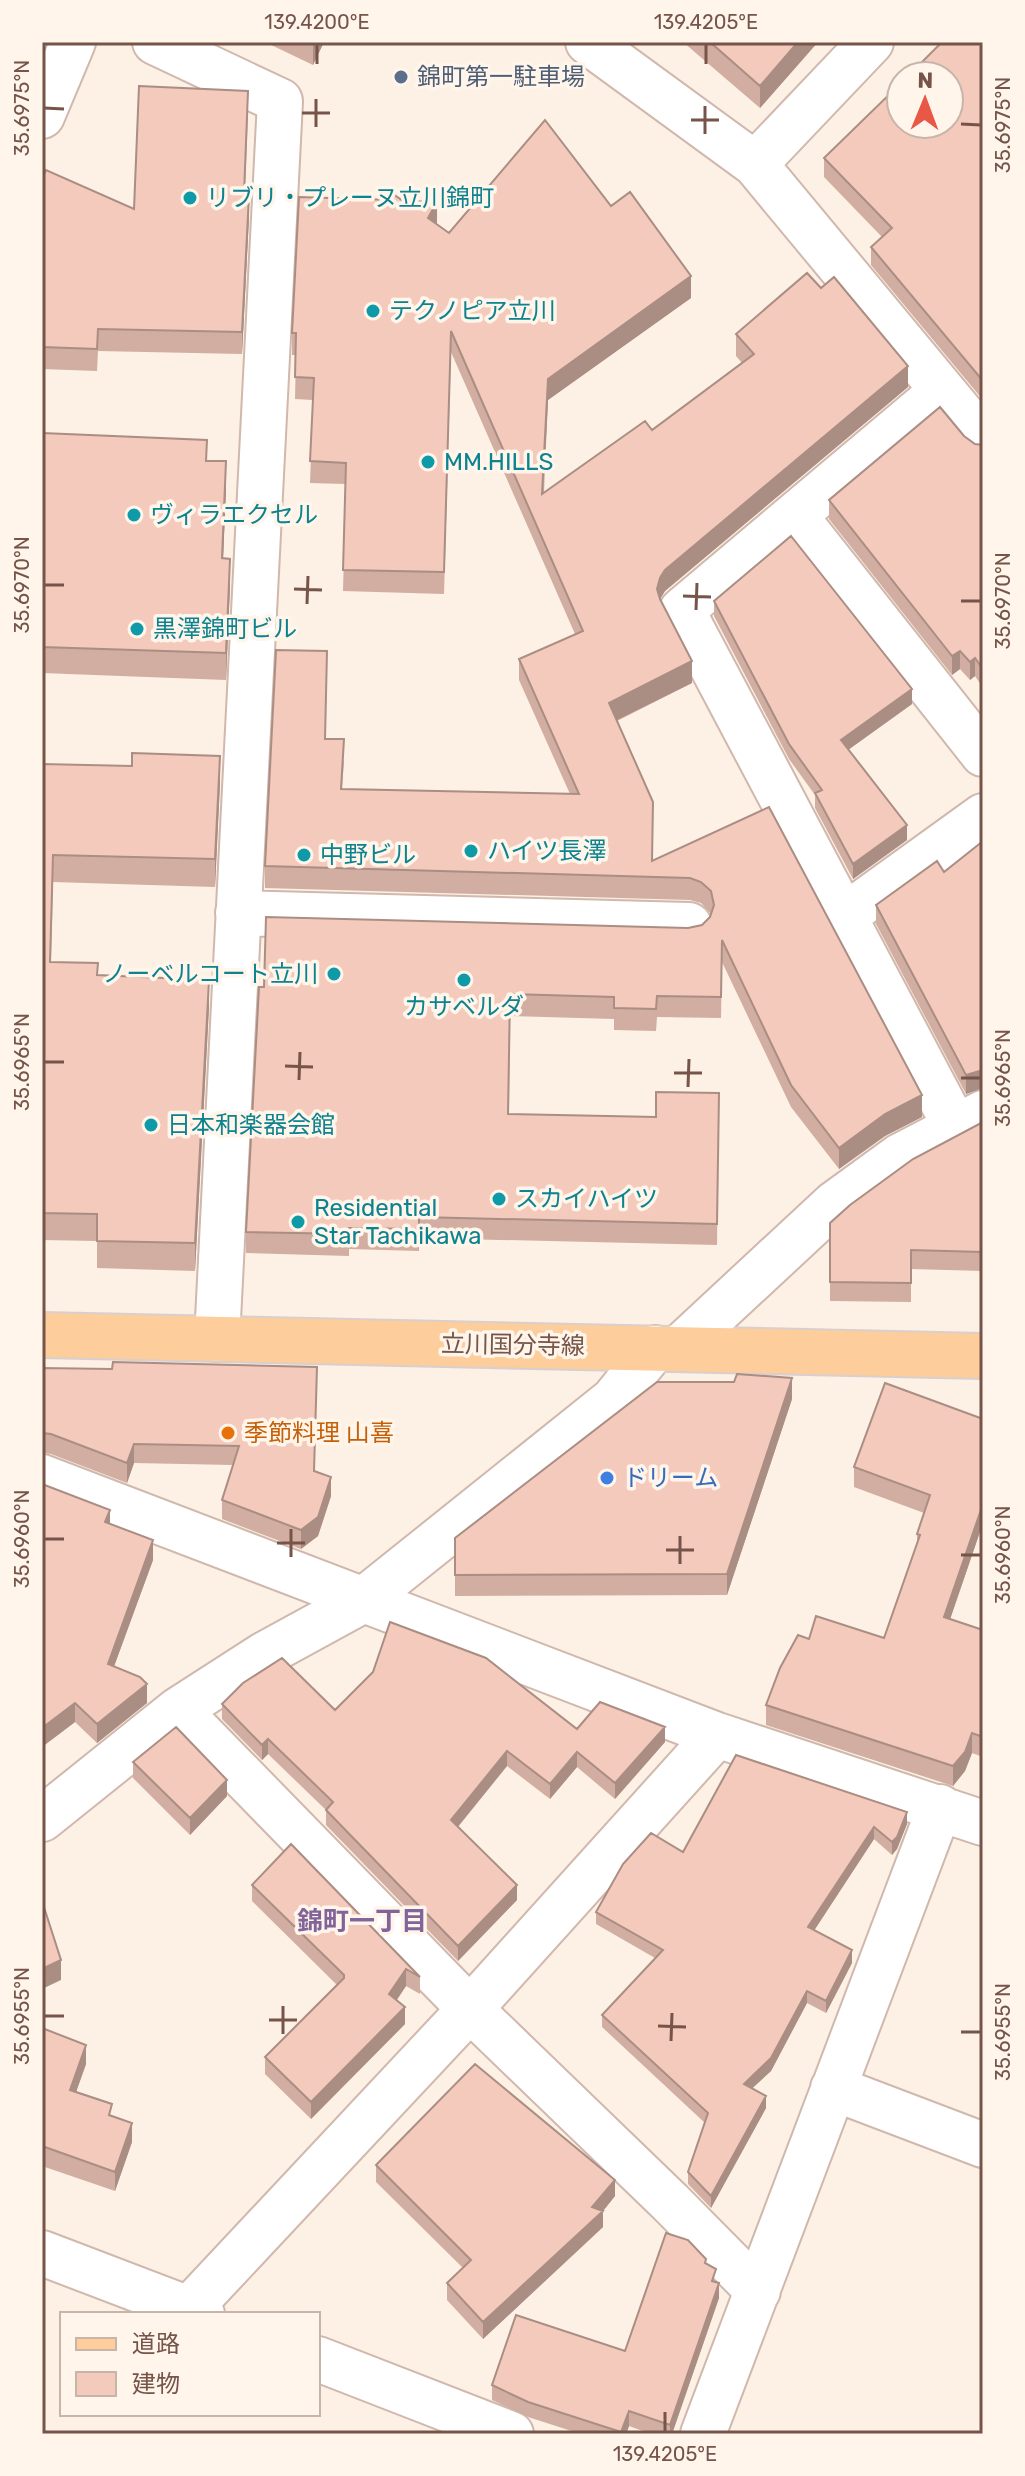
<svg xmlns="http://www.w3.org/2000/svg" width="1025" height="2476" font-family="Rubik,'Noto Sans JP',sans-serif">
<rect width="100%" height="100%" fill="#fdf0e4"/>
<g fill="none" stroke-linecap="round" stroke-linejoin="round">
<defs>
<path id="minor" d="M155,42L280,101L217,1339
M588,42L755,164L983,439
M42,116L73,42
M755,164L871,42
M942,391L682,610L955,1126
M795,516L983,754
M238,913L689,925
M843,917L983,816
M678,1349L834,1204L900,1156L983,1113
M42,1477L717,1735L983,1823
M178,1710L470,2009L670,2202L758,2291
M42,1819L178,1710L265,1654L362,1601L613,1400L655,1348
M833,2088L983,2145
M42,2253L202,2314
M189,2309L470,2009L717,1735
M318,2359L511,2434
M703,2434L940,1807"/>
<path id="major" d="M42,1335L983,1356"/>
</defs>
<use href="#minor" stroke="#d0b8ad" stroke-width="48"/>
<use href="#major" stroke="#d9cfcc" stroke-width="48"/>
<use href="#minor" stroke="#fff" stroke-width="44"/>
<use href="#major" stroke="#fdcd9b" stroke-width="44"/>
</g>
<path fill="#d1aea1" d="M265,42H324L313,65Z
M683,42H818L760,108Z
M983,42V400L871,265V247L882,237L824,177V158Z
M248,113L245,194L249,217L242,354L98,351L97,371L42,369V179L134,209Z
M389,191L449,233L611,206L691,298L548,400L544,493L652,430L742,363L736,356V334L908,387L665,591L660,599L692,683L617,721L652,861L769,807L922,1117L885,1136L839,1169L791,1107L722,962L721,1018L657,1017L656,1031L614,1030V1019L510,1016L509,1114L656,1117L719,1093L717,1245L419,1238V1251L349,1249V1256L246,1253V1232L264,987L688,928L702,925L710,917L711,914L701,903L690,900L265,888V866L327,673L325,739L344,761L342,789L570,794L519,680V659L575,634L451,352L444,594L343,591L346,484L310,483L313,400L295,399L296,355H292V333L389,200Z
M42,433L207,461L226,488L223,558L230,585L226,680L42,673Z
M964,436L975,444L983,445V688L975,676L970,680L960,669L952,675L829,519V500Z
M714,601L912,704L848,750L907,840L853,879L815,808V795L789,759L714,616Z
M42,764L220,783L215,887L53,882L51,962L209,1007L195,1271L97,1268V1241L42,1240Z
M983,841V1088L966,1094L876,924V905L944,872Z
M983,1122V1271L911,1269V1302L830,1301V1223Z
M42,1368L315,1472L331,1496L318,1536L301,1549L222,1519V1500L233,1465L134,1463L127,1483L51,1454L42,1453Z
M792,1399L727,1595L455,1596V1538Z
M983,1419V1523L950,1619L983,1630V1757L972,1753L965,1771L953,1786L766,1725V1705L809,1639L884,1638L917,1543V1534L924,1513L854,1487V1467Z
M110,1524L153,1560L114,1666L147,1703L97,1743L75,1722L42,1747Z
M222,1704L335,1710L577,1729L665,1742L615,1799L577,1767L550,1799L507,1766L458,1827L517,1900L458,1961L326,1825V1810L268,1754L262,1760L222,1719Z
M736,1755L907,1824L897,1849L892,1855L874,1839L814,1930L852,1963L826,2013L807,2003L771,2071L752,2088L766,2108L711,2208L688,2184V2172L705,2123L602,2027V2015L655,1958L596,1924V1912L683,1852Z
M133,1762L227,1796L190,1835L133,1778Z
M252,1885L420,1977V1994L406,1986L397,2000L405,2024L311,2119L265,2074V2057L337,1985L252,1901Z
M42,2028L86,2064L76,2092L112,2116L132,2142L115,2191L42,2166Z
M376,2165L615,2196L603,2211V2227L483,2339L447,2300V2283L463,2268L376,2182Z
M706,2264L716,2282L719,2298L672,2434H651L629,2426L626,2434H581L528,2417L492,2400V2385L625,2351Z"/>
<path fill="#aa8d83" d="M313,42H324L313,65Z
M798,42H818L760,108V86Z
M249,195V217L242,354V332Z
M437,202V224L428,218Z
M691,276V298L548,400L542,515L548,379Z
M908,366V387L665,591L660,599L657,589L660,578L665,570Z
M226,461V488L222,585V558Z
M230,559V585L226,680V653Z
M960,651V669L952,675V656Z
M975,658V676L970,680V662Z
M692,661V683L609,724V703Z
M912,689V704L841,755V740Z
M220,756V783L215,887V859Z
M907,825V840L853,879V864Z
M209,980V1007L195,1271V1243Z
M983,1070V1088L966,1094V1075Z
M922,1095V1117L885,1136L839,1169V1148L885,1114Z
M792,1378V1399L727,1595V1574Z
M134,1444V1463L127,1483V1463Z
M331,1477V1496L318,1536L301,1549V1530Z
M983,1504V1523L944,1637V1617Z
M110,1510V1530L105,1522Z
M153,1540V1560L108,1683V1664Z
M147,1684V1703L97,1743V1724Z
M75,1703V1722L42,1747V1728Z
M665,1727V1742L615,1799V1783Z
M972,1733V1753L965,1771L953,1786V1766Z
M268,1739V1754L262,1760V1745Z
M507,1751V1766L451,1835V1820Z
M577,1752V1767L550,1799V1784Z
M227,1780V1796L190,1835V1818Z
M907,1812V1824L897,1849L892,1855V1842Z
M874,1827V1839L808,1940V1927Z
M517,1885V1900L458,1961V1946Z
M852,1950V1963L826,2013V2001Z
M61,1960V1980L42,1989V1969Z
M406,1969V1986L389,2011V1994Z
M807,1991V2003L771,2071L744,2096V2084Z
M405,2007V2024L311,2119V2102Z
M86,2045V2064L70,2109V2090Z
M766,2096V2108L711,2208V2196Z
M132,2123V2142L115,2191V2172Z
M615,2180V2196L603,2211V2227L483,2339V2322L592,2207Z
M719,2283V2298L672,2434H670V2425Z
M629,2411V2426L626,2434H621Z"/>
<path fill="#f3cabb" stroke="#aa8d83" stroke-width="2" d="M710,42H798L760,86Z
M942,42H983V381L871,247L892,228L824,158L901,83V124H949V76H908Z
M139,86L248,91L244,194L249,195L242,332L98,329L97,349L42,347V179L46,170L134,209Z
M545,120L611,206L630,192L691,276L548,379L542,494L645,421L652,430L754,354L736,334L807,273L821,288L834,277L908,366L665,570L660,578L657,589L660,599L692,661L609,703L653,802L652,861L769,807L922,1095L885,1114L839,1148L791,1085L722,940L721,997L657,996L656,1009L614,1008V997L510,994L508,1114L656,1117V1092L719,1093L717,1224L419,1217V1229L349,1228V1234L246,1232L259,987H264L266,917L688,928L702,925L710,917L714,905L711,891L701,882L690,878L265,866L276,650L327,651L325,739H344L341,789L579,794L519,659L583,631L451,331L444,572L343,570L346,463L310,461L314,378L295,377L296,333H292L299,197L393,200L389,191L403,201L437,202L428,218L449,233Z
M940,407L964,436L975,444L983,445V669L975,658L970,662L960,651L952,656L829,500Z
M42,433L207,440L206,461H226L222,558L230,559L226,653L42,647Z
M791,536L912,689L841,740L907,825L853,864L815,793L822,790L789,744L714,601Z
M132,753L220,756L215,859L53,855L50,962L98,963L97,975L209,980L195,1243L97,1241V1214L42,1213V764L132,766Z
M983,841V1070L966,1075L876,905L937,861L944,872Z
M983,1122V1252L911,1250V1283L830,1282V1223L850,1205L913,1159Z
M113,1362L317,1367L314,1471L331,1477L318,1517L301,1530L222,1500L239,1446L134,1444L127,1463L51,1434L42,1433V1368L112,1369Z
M737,1374L792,1378L727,1574L455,1575V1538L657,1382H734Z
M885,1383L983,1419V1504L944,1617L983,1630V1737L972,1733L965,1752L953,1766L766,1705L780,1668L798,1635L809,1639L816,1616L884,1638L920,1535L917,1534L930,1495L854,1467Z
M42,1484L110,1510L105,1522L153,1540L108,1664L140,1677L147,1684L97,1724L75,1703L42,1728Z
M390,1622L486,1658L577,1729L600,1702L665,1727L615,1783L577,1752L550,1784L507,1751L451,1820L517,1885L458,1946L326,1810L333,1802L268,1739L262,1745L222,1704L243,1683L282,1658L335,1710L373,1672Z
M176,1727L227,1780L190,1818L133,1762Z
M736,1755L907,1812L897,1837L892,1842L874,1827L808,1927L852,1950L826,2001L807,1991L771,2058L744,2084L766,2096L711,2196L688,2172L708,2113L602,2015L663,1950L596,1912L623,1864L651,1833L683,1852Z
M291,1844L420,1977L406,1969L389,1994L405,2007L311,2102L265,2057L344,1978V1975L252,1885Z
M42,1901L61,1960L42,1969Z
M42,2028L86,2045L70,2090L112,2104L109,2115L132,2123L115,2172L42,2146Z
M475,2064L615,2180L592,2207L603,2211L483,2322L447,2283L471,2260L376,2165Z
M666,2233L688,2240L706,2259L705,2263L716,2269L712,2281L719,2283L670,2425L629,2411L621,2432L528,2402L492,2385L516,2315L625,2351Z"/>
<path fill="none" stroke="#765449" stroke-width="3" d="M317,64V44M706,64V44M44,108L64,109M302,113H330M691,120H719M961,124L981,125M316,127V99M705,134V106M44,585H64M294,589L322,590M683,596L711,597M961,601H981M307,604L308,576M696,610L697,583M44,1062H64M285,1066L313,1067M674,1073H702M961,1078H981M299,1080L300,1052M688,1087L689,1059M44,1539H64M277,1543H305M666,1550H694M961,1555H981M291,1557V1529M680,1564V1536M44,2016H64M269,2020H297M658,2026L686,2027M961,2032H981M283,2034V2006M671,2041L672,2013M665,2432V2412"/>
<circle fill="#5c6f8a" stroke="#fff5ea" stroke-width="3" cx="401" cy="77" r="8"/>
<g fill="#0f9aa8" stroke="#fff5ea" stroke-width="3">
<circle cx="190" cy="198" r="8"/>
<circle cx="373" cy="311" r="8"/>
<circle cx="428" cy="462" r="8"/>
<circle cx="134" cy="515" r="8"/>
<circle cx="137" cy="629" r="8"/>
<circle cx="471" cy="851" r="8"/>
<circle cx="304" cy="855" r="8"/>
<circle cx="334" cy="974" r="8"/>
<circle cx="464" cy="980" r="8"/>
<circle cx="151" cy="1125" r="8"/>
<circle cx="499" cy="1199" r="8"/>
<circle cx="298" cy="1222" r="8"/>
</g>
<circle fill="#e8710a" stroke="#fff5ea" stroke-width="3" cx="228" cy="1433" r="8"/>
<circle fill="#3f7fe0" stroke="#fff5ea" stroke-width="3" cx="607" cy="1478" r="8"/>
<g text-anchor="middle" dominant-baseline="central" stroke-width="7" stroke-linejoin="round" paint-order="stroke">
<g font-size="24" fill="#4e5e75" stroke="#fff5ea" text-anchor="start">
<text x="417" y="77">錦町第一駐車場</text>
</g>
<g font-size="24" fill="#0d838f" stroke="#fff5ea" text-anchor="start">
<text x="206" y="198">リブリ・プレーヌ立川錦町</text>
<text x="389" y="311">テクノピア立川</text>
<text x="444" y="462">MM.HILLS</text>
<text x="150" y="515">ヴィラエクセル</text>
<text x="153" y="629">黒澤錦町ビル</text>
<text x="487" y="851">ハイツ長澤</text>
<text x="320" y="855">中野ビル</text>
<text x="318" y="974" text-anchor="end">ノーベルコート立川</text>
<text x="464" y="1007" text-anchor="middle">カサベルダ</text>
<text x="167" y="1125">日本和楽器会館</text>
<text x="515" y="1199">スカイハイツ</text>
<text x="314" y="1208">Residential<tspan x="314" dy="28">Star Tachikawa</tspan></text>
</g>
<g font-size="24" fill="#765449" stroke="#fff5ea">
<text transform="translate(513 1345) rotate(1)">立川国分寺線</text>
</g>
<g font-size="24" fill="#c56008" stroke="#fff5ea" text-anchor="start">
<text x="244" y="1433">季節料理 山喜</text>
</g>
<g font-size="24" fill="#366cbe" stroke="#fff5ea" text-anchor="start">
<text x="623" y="1478">ドリーム</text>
</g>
<g font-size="26" font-weight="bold" fill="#816499" stroke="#fff5ea">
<text x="362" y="1921">錦町一丁目</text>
</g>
</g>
<rect width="1025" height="2476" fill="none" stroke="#fff5ea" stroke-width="88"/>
<rect x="60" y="2312" width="260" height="104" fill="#fff5ea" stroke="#c8b5aa" stroke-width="2"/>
<rect x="76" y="2338" width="40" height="12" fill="#fdcd9b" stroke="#c8b5aa" stroke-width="2"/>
<text x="132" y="2352" font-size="24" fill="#765449">道路</text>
<rect x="76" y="2372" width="40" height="24" fill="#f3cabb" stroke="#c8b5aa" stroke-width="2"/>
<text x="132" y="2392" font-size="24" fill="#765449">建物</text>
<g transform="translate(925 100) rotate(1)"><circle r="38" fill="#fff5ea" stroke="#c8b5aa" stroke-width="2"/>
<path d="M0-6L14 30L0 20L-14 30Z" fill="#e95746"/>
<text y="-12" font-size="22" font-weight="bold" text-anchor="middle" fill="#765449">N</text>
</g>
<rect x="44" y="44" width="937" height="2388" fill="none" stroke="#765449" stroke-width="3"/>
<g font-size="20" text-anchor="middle" fill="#765449">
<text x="317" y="29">139.4200°E</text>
<text x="706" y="29">139.4205°E</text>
<text transform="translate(22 108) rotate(-90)" y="7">35.6975°N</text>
<text transform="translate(1003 125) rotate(-90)" y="7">35.6975°N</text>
<text transform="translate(22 585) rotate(-90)" y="7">35.6970°N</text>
<text transform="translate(1003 601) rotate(-90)" y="7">35.6970°N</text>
<text transform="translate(22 1062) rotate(-90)" y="7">35.6965°N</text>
<text transform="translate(1003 1078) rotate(-90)" y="7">35.6965°N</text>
<text transform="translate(22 1539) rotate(-90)" y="7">35.6960°N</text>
<text transform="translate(1003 1555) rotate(-90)" y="7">35.6960°N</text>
<text transform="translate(22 2016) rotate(-90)" y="7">35.6955°N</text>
<text transform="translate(1003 2032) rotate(-90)" y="7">35.6955°N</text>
<text x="665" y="2461">139.4205°E</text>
</g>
</svg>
